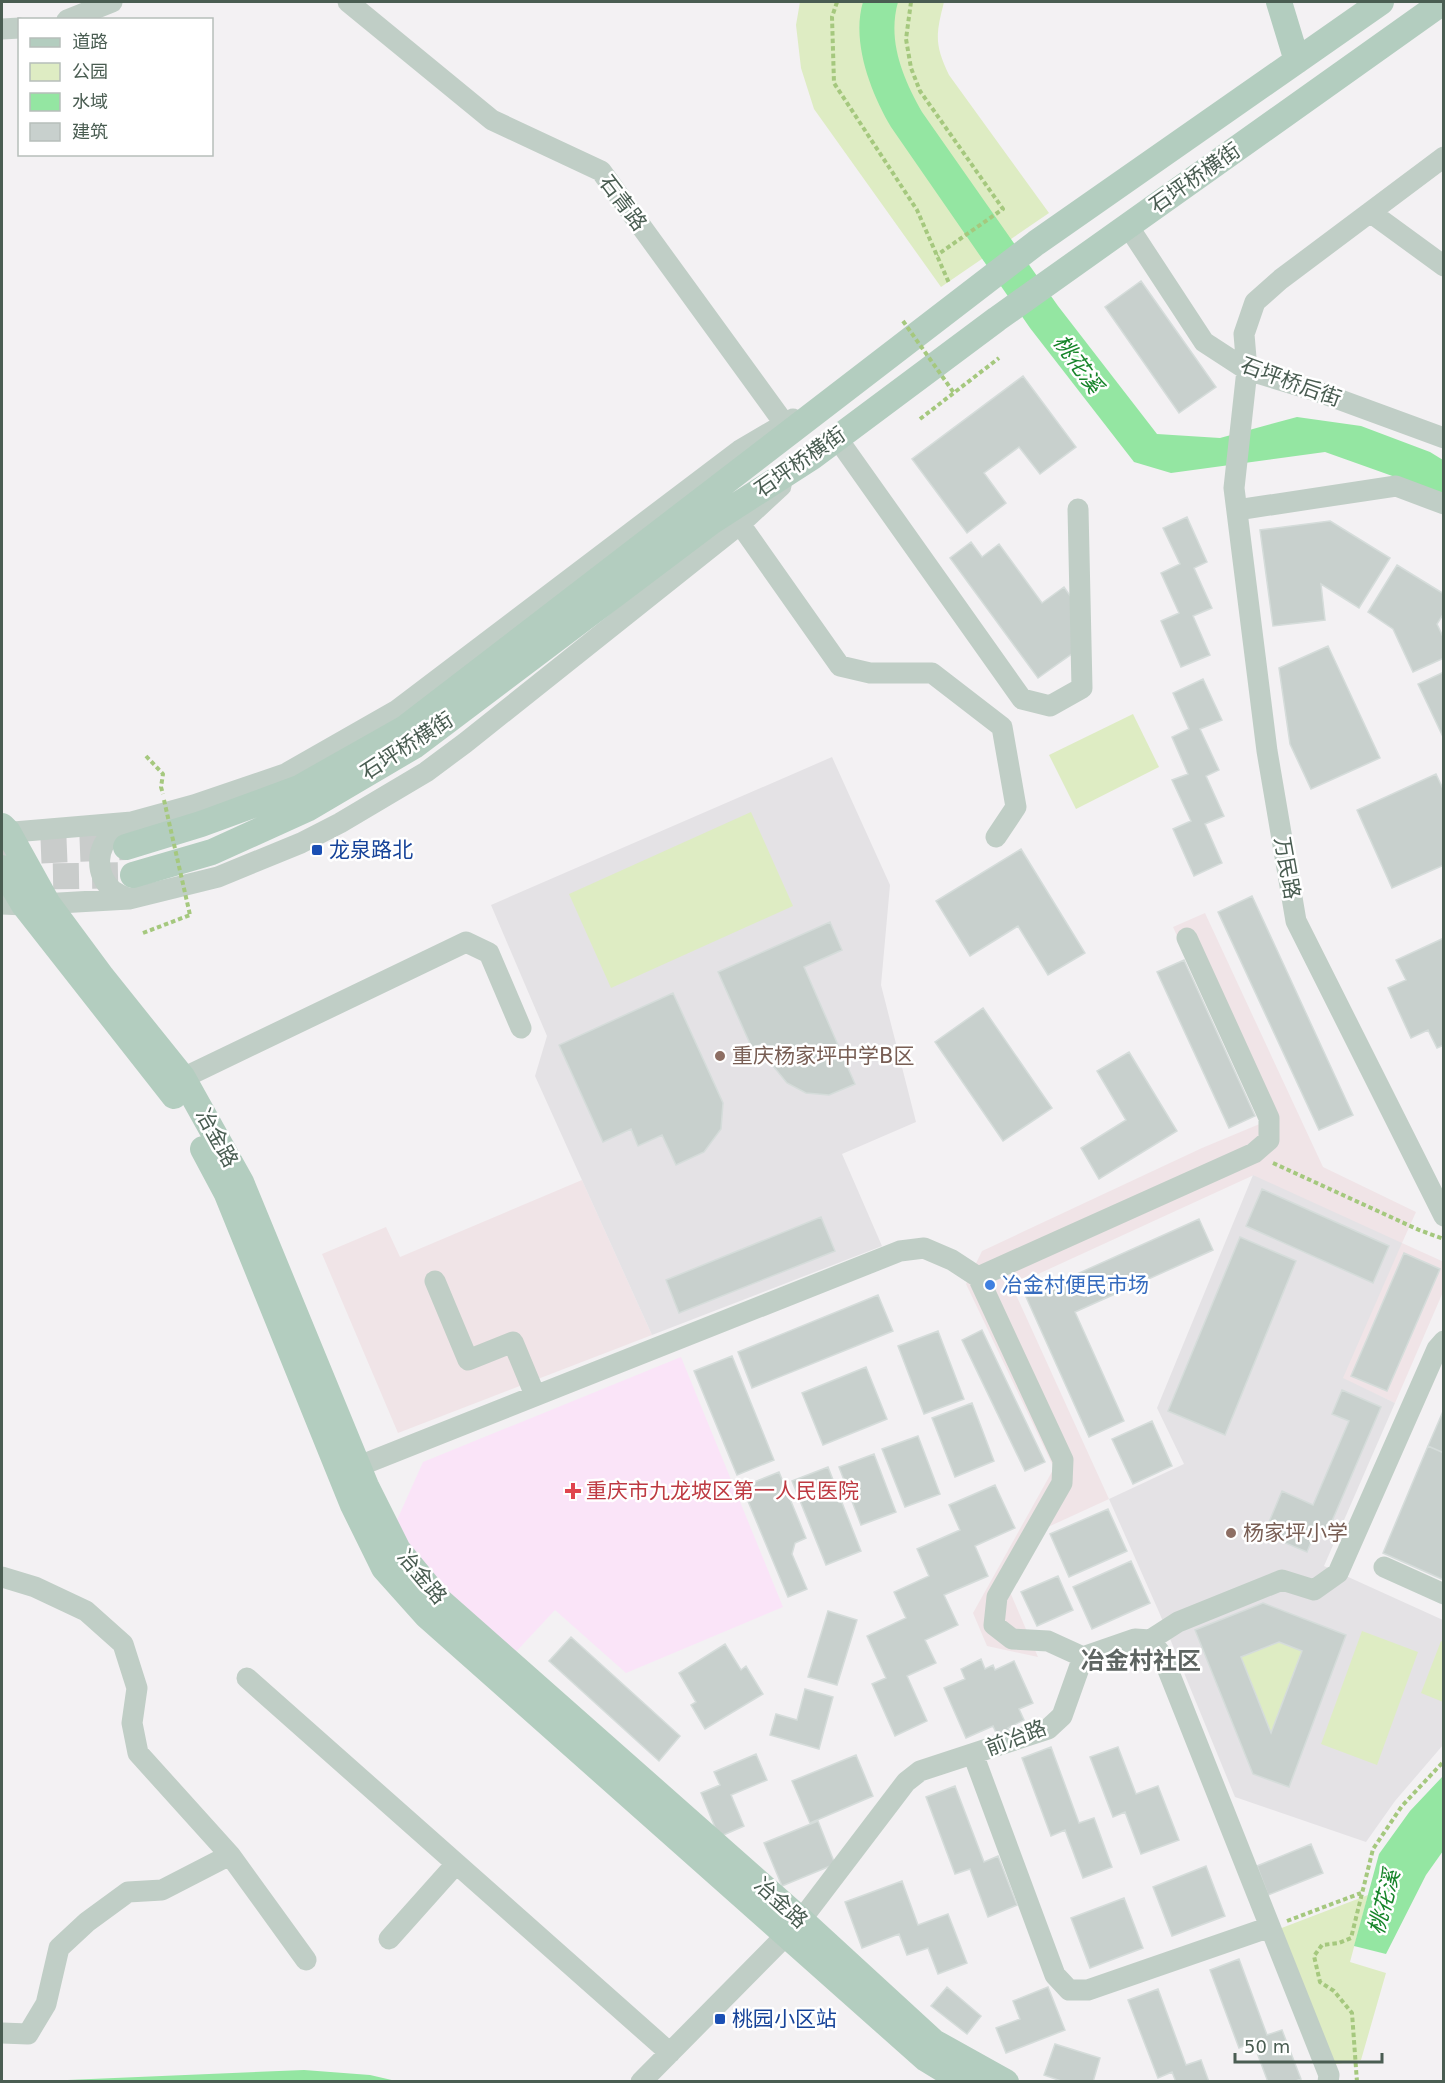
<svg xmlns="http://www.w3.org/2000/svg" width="1445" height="2083" font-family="'DejaVu Sans','Noto Sans SC',sans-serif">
<rect width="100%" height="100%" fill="#f3f1f3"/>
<path fill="#f0e4e7" d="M1205,913L1323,1167L1416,1212L1402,1243L1444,1262L1443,1292L1395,1403L1343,1379L1254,1175L1012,1286L1109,1499L1048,1527L1010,1592L1038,1657L987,1646L973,1613L1054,1468L966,1284L982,1251L1202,1148L1262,1123L1173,927Z
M582,1180L652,1335L398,1433L322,1254L386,1227L400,1257Z"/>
<path fill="#e4e2e5" d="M832,757L890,885L881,985L916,1122L842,1154L882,1246L652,1335L535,1076L547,1036L491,905Z
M1253,1175L1402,1243L1343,1378L1395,1403L1324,1566L1443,1620V1745L1395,1801L1366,1842L1235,1797L1159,1612L1109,1499L1184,1464L1157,1408Z"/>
<path fill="#fae4f8" d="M681,1357L783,1607L626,1673L555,1610L512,1656L449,1598L407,1542L397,1520L423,1462Z"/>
<path fill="#deecc3" d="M800,2H944C936,34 934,44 949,75L1049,213L941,287L814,109L801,68L796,25Z
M1133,714L1159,767L1076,809L1049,755Z
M751,812L793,906L611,988L569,894Z
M1362,1631L1418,1652L1377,1765L1321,1744Z
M1441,1641L1444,1642L1443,1702L1421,1693Z
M1279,1642L1302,1651L1271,1733L1241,1657Z
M1368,1895L1350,1962L1386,1973L1361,2060L1331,2065L1279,1929Z"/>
<path fill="#94e6a2" d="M863,2H898C887,41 903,78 922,112L1058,306L1157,434L1220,438L1297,417L1361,426L1430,452L1443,460V494L1325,452L1171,473L1134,462L1030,328L891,127C871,93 851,42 863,2Z
M1443,1776V1851L1426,1875L1386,1954L1354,1946L1379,1854L1410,1811Z
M304,2070L370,2075L396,2081H44Z"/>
<path fill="#c8d0cd" stroke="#d5dcda" stroke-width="1.5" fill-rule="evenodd" d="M1141,281L1216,387L1179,413L1105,307Z
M1023,376L1076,447L1040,474L1019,447L984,473L1006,503L967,533L912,459Z
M1187,517L1207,562L1194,568L1212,608L1193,616L1210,655L1181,667L1161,621L1179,613L1161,573L1180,564L1163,528Z
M1330,521L1390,558L1359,608L1321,584L1325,620L1273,626L1260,530Z
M971,542L982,557L999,544L1042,603L1064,587L1071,597L1073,653L1038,678L950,558Z
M1397,565L1444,594V613L1437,624L1444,639V658L1413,672L1393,629L1368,612Z
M1328,646L1380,758L1311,789L1290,744L1279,668Z
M1444,672V739L1418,684Z
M1203,679L1222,720L1200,729L1219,770L1206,776L1224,816L1205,824L1222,863L1194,876L1173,829L1191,821L1172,780L1188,774L1172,737L1189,729L1173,693Z
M1436,774L1444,791V865L1392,888L1357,810Z
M1021,849L1085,953L1048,975L1018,926L970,956L936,901Z
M1252,896L1353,1115L1319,1130L1218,912Z
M830,922L842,950L804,967L855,1084L829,1095L806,1093L787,1083L769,1061L762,1044L752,1048L718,972Z
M1444,938V1045L1437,1048L1428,1030L1411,1038L1388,988L1406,980L1396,960Z
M1184,960L1255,1116L1229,1128L1157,972Z
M673,993L723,1103L721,1129L704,1152L676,1165L662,1135L638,1146L631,1129L603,1142L559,1045Z
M983,1008L1052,1108L1003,1141L935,1042Z
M1129,1052L1177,1131L1099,1179L1081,1148L1126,1120L1097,1071Z
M1262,1189L1389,1246L1373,1283L1246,1226Z
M821,1217L835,1251L679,1313L666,1280Z
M1199,1219L1213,1250L1075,1312L1124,1421L1089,1437L1026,1297Z
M1240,1237L1296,1261L1225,1435L1168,1411Z
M1404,1253L1440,1269L1387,1391L1351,1376Z
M878,1295L893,1331L752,1388L738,1352Z
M982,1330L1045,1462L1025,1471L962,1340Z
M938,1331L964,1399L924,1414L898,1346Z
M732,1356L774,1460L737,1475L694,1371Z
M866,1367L887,1419L823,1445L802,1393Z
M1342,1390L1381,1407L1326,1535L1316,1530L1307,1552L1264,1534L1282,1491L1313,1505L1349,1421L1332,1414Z
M972,1403L994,1461L955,1477L932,1418Z
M1444,1409V1453L1428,1446Z
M1152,1421L1172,1466L1133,1484L1112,1439Z
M918,1436L940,1494L905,1507L882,1449Z
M1428,1446L1444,1453V1580L1383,1553Z
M874,1454L896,1512L861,1525L839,1467Z
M828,1467L861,1551L826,1565L792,1481Z
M779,1472L806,1538L795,1543L792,1554L807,1589L788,1597L742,1487Z
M995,1485L1015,1528L975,1546L988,1576L944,1595L958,1625L925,1640L936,1663L907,1676L927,1721L895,1736L872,1684L886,1678L867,1636L906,1618L894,1592L929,1576L917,1549L960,1530L949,1505Z
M1108,1509L1127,1551L1069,1577L1050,1534Z
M1131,1561L1150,1603L1092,1629L1073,1587Z
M1058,1576L1073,1610L1037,1626L1021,1592Z
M1263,1603L1346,1635L1289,1787L1253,1774L1195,1630ZM1279,1642L1302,1651L1271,1733L1241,1657Z
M828,1611L857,1620L837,1685L808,1677Z
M571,1637L680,1736L659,1761L549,1661Z
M725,1644L741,1670L746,1666L763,1694L705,1729L691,1705L696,1702L679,1673Z
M981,1659L985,1669L993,1665L995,1670L1014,1661L1033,1703L1019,1709L1024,1720L1008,1728L1009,1732L998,1737L993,1726L966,1738L944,1688L965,1679L961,1669Z
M805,1689L833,1697L819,1749L770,1735L776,1714L797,1720Z
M1051,1747L1079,1823L1094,1818L1112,1867L1083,1878L1065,1830L1051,1836L1022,1758Z
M1118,1747L1136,1794L1158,1786L1179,1840L1141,1854L1125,1812L1113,1817L1090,1757Z
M756,1754L767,1780L731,1795L744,1826L719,1837L701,1793L720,1785L714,1772Z
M856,1755L873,1796L810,1823L792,1781Z
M955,1786L984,1862L998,1856L1017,1905L988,1917L970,1869L955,1874L926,1797Z
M818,1821L835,1864L782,1886L764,1843Z
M1311,1844L1323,1873L1268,1895L1257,1866Z
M1206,1866L1225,1916L1172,1936L1153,1887Z
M902,1881L918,1925L948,1914L967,1963L938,1974L928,1948L907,1955L899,1934L862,1948L845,1902Z
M1124,1898L1143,1948L1090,1968L1071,1918Z
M1239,1959L1267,2035L1282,2030L1301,2079L1293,2082H1268L1253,2042L1239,2048L1210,1970Z
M947,1987L981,2016L967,2034L931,2006Z
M1048,1987L1065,2030L1006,2053L996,2028L1020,2019L1013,2001Z
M1158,1989L1186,2065L1201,2060L1209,2082H1176L1172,2072L1158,2078L1128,2000Z
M1055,2044L1100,2058L1093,2082H1064L1044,2075Z"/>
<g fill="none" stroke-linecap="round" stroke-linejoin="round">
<path stroke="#c9cccb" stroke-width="26" stroke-dasharray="26 13" stroke-linecap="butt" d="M2,852L126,847
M14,877L133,875"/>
<path stroke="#a5c87e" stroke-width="4" stroke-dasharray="4.5 3" stroke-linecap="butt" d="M837,2L832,17L834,83L917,210L949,283
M911,2L906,39L911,68L920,91L1003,209L937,255
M920,419L999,358
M146,756L163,774L161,787L163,794
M143,933L190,915
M1273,1163L1419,1230L1444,1239
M1287,1921L1361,1893
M1357,2082L1352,2013L1334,1991L1320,1982L1314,1956L1322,1945L1339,1943L1351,1938L1373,1849L1402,1806L1444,1761"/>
<path stroke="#c0cec6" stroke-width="21" d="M348,2L492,120L601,171L784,423
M67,20L112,2
M2,29L20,28
M1444,157L1281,279L1255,302L1244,334L1247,370L1234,488L1267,751L1296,921L1444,1216
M1370,212L1444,266
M1128,226L1204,342L1247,370L1316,391L1444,438
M837,438L1022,699L1050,706L1082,688L1078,509
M1237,510L1396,486L1444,504
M740,524L840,666L870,673H932L1002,727L1016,807L996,837
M2,833L132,822L194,805L285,774L397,710L740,450L793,419
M129,899C123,896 117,894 112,890C95,873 95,847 115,832C119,829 126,826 131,823
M2,904L24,905L129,899L218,877L301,843L340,823L426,772L465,743L740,524L781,486
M183,1078L466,942L489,953L521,1028
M978,1277L1254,1153L1269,1140V1118L1187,938
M435,1281L468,1360L513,1342L535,1395
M344,1472L900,1251L924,1248L952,1260L978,1277L1063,1460L1062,1483L997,1597L994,1625L1012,1639L1048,1641L1083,1657
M1384,1567L1444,1594
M2,1577L35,1587L86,1611L123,1644L137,1688L132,1723L138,1753L230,1855L306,1960
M1150,1640L1178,1622L1282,1580L1314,1590L1338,1573L1437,1349L1444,1341
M247,1678L670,2053
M973,1754L1055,1975L1069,1990H1088L1270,1927
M389,1939L456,1864
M2,2033L28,2034L46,2004L59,1948L87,1922L128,1892L162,1890L230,1855
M641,2082L801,1920L906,1782L920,1771L1048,1729L1062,1716L1083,1657L1135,1639L1150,1640L1162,1655L1329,2075L1328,2082"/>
<path stroke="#b3cdbf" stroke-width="26" d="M1279,2L1297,61
M2,826L8,832L48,904L102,977L183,1078L241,1182L366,1486L398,1550L440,1601L801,1920L934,2042L1006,2082
M126,847L201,824L299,788L405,728L1036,243L1381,2
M2,868L24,905L174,1096
M133,875L212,852L307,809L414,746L711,522L812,457L997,319L1443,2
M203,1149L227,1194L353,1505L384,1568L427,1616L926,2059L964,2082"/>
<path stroke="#a5c87e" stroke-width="4" stroke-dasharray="4.5 3" stroke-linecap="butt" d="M903,321L954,393
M164,800L190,915"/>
</g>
<g fill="#1a4fb4" stroke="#fff" stroke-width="2">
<rect x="311" y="844" width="12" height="12" rx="3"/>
<rect x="714" y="2013" width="12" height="12" rx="3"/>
</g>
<g fill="#8d6e63" stroke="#fff" stroke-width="2">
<circle cx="720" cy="1056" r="6"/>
<circle cx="1231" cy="1533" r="6"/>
</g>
<circle fill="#3f7fe0" stroke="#fff" stroke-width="2" cx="990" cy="1285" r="6"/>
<path fill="#e0444e" stroke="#fff" stroke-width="2" d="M570 1482h6v6h6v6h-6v6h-6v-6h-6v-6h6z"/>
<g text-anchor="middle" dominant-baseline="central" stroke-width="5" stroke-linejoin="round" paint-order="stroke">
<g font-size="21" fill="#4a5d52" stroke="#fff">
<text transform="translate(1195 178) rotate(-35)">石坪桥横街</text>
<text transform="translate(623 203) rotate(53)">石青路</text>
<text transform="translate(1291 382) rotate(20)">石坪桥后街</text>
<text transform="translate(800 462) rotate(-35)">石坪桥横街</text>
<text transform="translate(407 746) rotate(-33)">石坪桥横街</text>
<text transform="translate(1287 868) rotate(80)">万民路</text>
<text transform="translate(217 1138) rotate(61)">冶金路</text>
<text transform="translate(422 1577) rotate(50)">冶金路</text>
<text transform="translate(1016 1738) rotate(-21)">前冶路</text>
<text transform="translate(781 1903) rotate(42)">冶金路</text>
</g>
<g font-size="21" fill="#164399" stroke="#fff" text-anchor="start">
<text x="329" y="850">龙泉路北</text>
<text x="732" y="2019">桃园小区站</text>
</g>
<g font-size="21" fill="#785e54" stroke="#fff" text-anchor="start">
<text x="732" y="1056">重庆杨家坪中学B区</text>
<text x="1243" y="1533">杨家坪小学</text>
</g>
<g font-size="21" fill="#366cbe" stroke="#fff" text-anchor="start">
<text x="1002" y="1285">冶金村便民市场</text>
</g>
<g font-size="21" fill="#be3a42" stroke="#fff" text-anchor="start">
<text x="586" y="1491">重庆市九龙坡区第一人民医院</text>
</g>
<g font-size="22" font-style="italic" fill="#17852a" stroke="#fff">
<text transform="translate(1078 364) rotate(54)">桃花溪</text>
<text transform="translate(1384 1902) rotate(-75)">桃花溪</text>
</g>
<g font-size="24" font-weight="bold" fill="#5e6562" stroke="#fff">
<text x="1141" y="1661">冶金村社区</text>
</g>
</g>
<rect width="1445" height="2083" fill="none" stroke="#4a5d52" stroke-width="6"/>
<rect x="18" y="18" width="195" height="138" fill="#ffffff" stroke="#b7beba" stroke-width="1.5"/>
<rect x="30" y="38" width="30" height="9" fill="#b3cdbf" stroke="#b7beba" stroke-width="1.5"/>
<text x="72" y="48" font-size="18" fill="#4a5d52">道路</text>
<rect x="30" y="63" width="30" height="18" fill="#deecc3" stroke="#b7beba" stroke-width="1.5"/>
<text x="72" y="78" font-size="18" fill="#4a5d52">公园</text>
<rect x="30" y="93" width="30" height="18" fill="#94e6a2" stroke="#b7beba" stroke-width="1.5"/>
<text x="72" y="108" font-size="18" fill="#4a5d52">水域</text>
<rect x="30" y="123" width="30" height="18" fill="#c8d0cd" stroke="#b7beba" stroke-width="1.5"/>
<text x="72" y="138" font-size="18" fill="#4a5d52">建筑</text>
<path d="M1235 2053v9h147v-9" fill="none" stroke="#4a5d52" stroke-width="3"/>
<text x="1244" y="2053" font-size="18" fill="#4a5d52" stroke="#ffffff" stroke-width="4.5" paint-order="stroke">50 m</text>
</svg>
